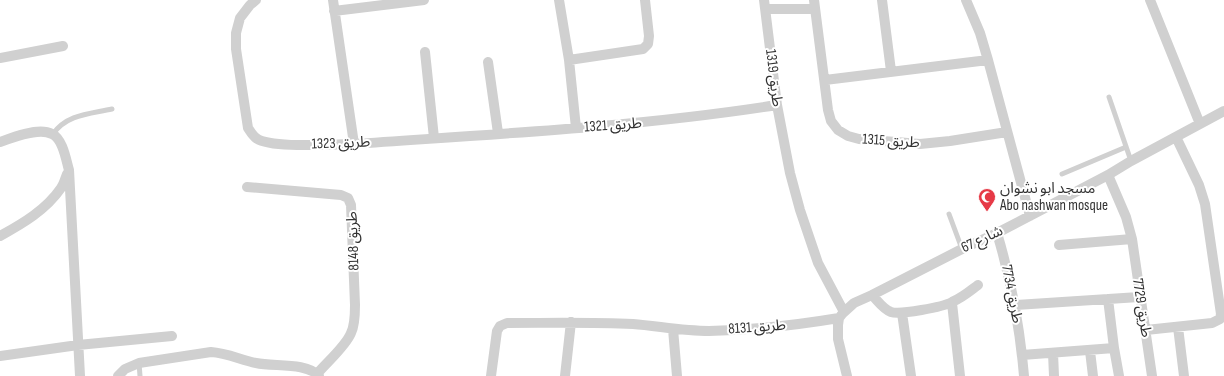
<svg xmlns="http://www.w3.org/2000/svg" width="1224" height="376" font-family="'Sofia Sans Condensed','Noto Sans Arabic',sans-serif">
<rect width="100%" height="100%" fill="#fff"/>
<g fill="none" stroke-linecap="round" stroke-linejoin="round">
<path stroke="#d0d0d0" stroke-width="5" d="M1109,97L1131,161
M53,134C67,114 90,114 112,109
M1062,174L1126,147
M949,214L962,249
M139,363L140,376"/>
<path stroke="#d0d0d0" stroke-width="10" d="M256,0L250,5L240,18L236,33V49L248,128C250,131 253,136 256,138C270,149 334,144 354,144C495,134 637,127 777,105
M333,0L354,144
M559,0L569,60L576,128
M764,0L777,105L790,173L800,210L818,263L844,312
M814,0L828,110L831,121L838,130L848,136L859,139L920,144L950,141L1007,132
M882,0L891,71
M966,0L980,33L988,60L1030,216
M1150,0L1200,124
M766,9H815
M334,11L424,0
M425,52L434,138
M0,58L63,46
M569,60L643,49L648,44L649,36L645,0
M488,62L498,133
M825,80L988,60
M0,142C13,137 39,127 52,134C63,139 66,160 69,170L80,376
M1108,175L1126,217L1132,239L1152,376
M247,187L341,195L348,198L351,205L355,305C355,314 355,325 351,333C346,346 326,363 317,374
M997,233C1011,280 1020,328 1024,376
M0,236C22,224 46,210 61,188C64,184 65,179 67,174
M1059,245L1132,239
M872,295C878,301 883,309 891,312C900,315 943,307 952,302C962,298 970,291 978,285
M1108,299L1114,348L1119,376
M952,303L960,376
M1015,305L1139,297
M902,313L911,376
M1178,327L1184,376
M673,329L677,376
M1146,330L1212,323L1220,319L1221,314L1205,204L1199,185L1176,137
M1090,351L1093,376
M1053,353L1054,376
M1022,355L1114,348
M0,356L78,345L172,336
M118,376L125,369L139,363L211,352C227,353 241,360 256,363C274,367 306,362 319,376
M491,376L497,331L500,326L507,323C549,323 591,322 633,324C658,326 683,331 709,331C752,330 797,325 839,318
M565,376L571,322
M847,376L838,339V325L839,318L843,313L854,303L872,295L962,249L997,233L1108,175L1131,161L1224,111"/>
</g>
<defs>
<symbol id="mosque-pin" viewBox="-11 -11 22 30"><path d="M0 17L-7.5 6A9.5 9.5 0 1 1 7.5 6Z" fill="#e63946" stroke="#fff"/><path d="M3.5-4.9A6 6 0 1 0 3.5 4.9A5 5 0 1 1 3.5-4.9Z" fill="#fff"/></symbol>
</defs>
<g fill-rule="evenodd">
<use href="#mosque-pin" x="977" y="187" width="20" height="27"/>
</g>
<g text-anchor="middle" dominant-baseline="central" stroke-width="4" stroke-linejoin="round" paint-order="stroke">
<g font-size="15" fill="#333" stroke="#fff">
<text transform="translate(774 78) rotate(83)">طريق 1319</text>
<text transform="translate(613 125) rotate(-4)">طريق 1321</text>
<text transform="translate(891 141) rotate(4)">طريق 1315</text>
<text transform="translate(341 143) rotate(-2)">طريق 1323</text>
<text transform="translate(982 239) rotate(-25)">شارع 67</text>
<text transform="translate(353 241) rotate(-92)">طريق 8148</text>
<text transform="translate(1012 294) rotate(79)">طريق 7734</text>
<text transform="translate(1142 308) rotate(81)">طريق 7729</text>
<text transform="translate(757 327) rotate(-4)">طريق 8131</text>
</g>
<g font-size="15" fill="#333" stroke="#fff" text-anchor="start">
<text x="1000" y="188">مسجد ابو نشوان<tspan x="1000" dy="17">Abo nashwan mosque</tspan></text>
</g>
</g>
</svg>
